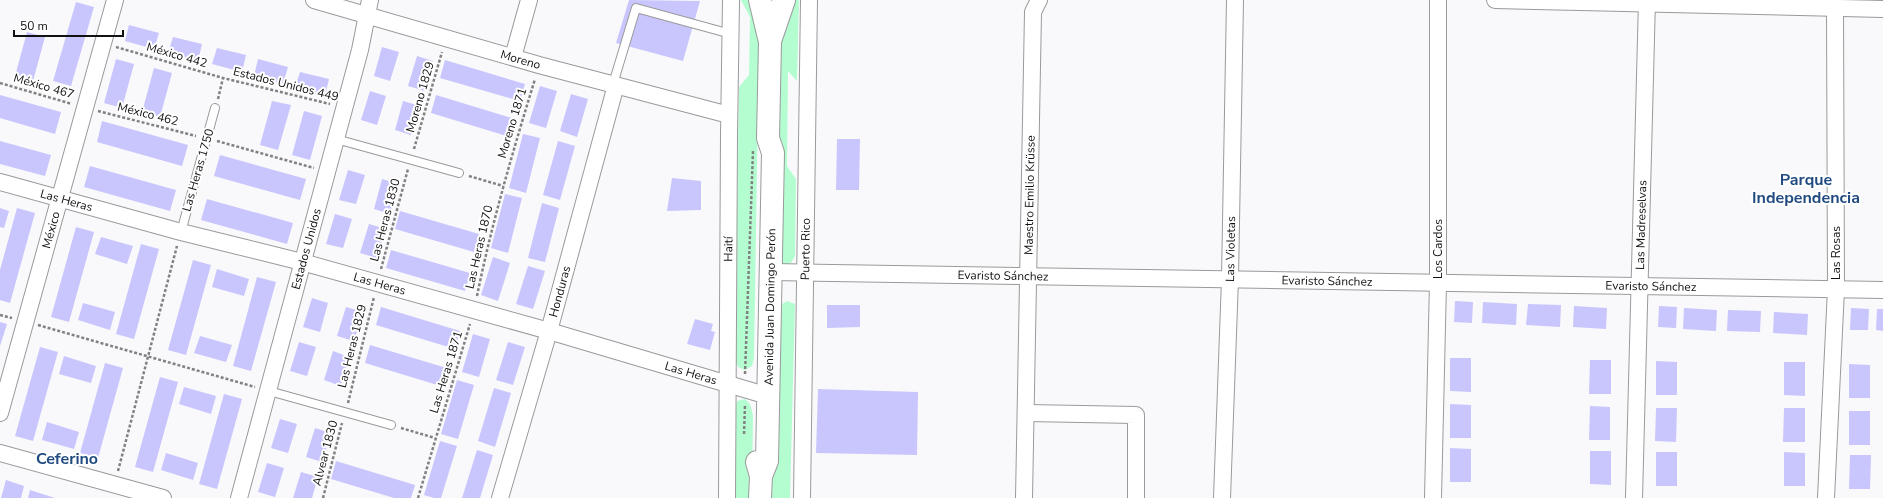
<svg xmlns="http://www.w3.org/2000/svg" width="1883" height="498" font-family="'Nunito Sans',sans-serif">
<rect width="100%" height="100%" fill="#f9f9fb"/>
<path fill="#b4fdd0" d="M741,0H753L763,67L758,105L754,358L752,366L745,370L738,367L735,359L739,87L749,75L750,17Z
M791,0H799L797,81L788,71L787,166L796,179L795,256L791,263L785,265L780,262L777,255L781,63L776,51Z
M787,301L795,304L790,498H772L774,323L779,306Z
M745,399L750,404L753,415L752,498H734L735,409L737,401Z"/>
<path fill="#c8c6fd" d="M629,0L700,1L683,61L616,43Z
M76,2L94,7L71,86L53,81Z
M129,25L159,33L154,49L125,41Z
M27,32L45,37L33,81L15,76Z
M173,37L202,44L198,61L168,53Z
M382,47L399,52L390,81L374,76Z
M217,48L246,55L242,72L212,64Z
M417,56L433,61L425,91L408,86Z
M116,59L134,64L122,108L104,103Z
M258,59L288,67L283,84L254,76Z
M445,60L525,84L520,101L440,78Z
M154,68L172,73L160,117L142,112Z
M300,72L329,79L325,96L295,88Z
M540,86L557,91L546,128L529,123Z
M370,91L386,96L377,125L361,120Z
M571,94L588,99L577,137L560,131Z
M0,95L61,112L55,134L0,118Z
M436,95L515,119L510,137L431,113Z
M272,101L291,105L278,150L260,145Z
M403,101L420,106L411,135L395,130Z
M304,111L322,116L310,160L292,155Z
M102,121L188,145L182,166L97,142Z
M523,134L540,138L526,193L509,188Z
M837,139H860L859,190H836Z
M0,141L51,155L45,176L0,164Z
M558,141L575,146L560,200L543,195Z
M220,155L306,179L300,200L214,176Z
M90,166L176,190L170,211L84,187Z
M348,170L365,175L356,204L339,200Z
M672,178L701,181V210L667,211Z
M382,179L399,184L390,214L374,209Z
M505,194L522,198L508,253L491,248Z
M207,199L293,223L287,244L201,220Z
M542,203L559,208L545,262L528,258Z
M0,208L9,211L4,228L0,227Z
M17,208L35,213L10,303L0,300V270Z
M400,211L479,234L474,252L395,229Z
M335,214L352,219L343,248L326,244Z
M369,224L386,229L377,258L360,253Z
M76,227L94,232L69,322L51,317Z
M101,237L133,246L127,264L95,254Z
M141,244L159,249L134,339L116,334Z
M391,250L470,273L465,291L386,268Z
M493,257L510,263L498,301L481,295Z
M193,260L211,265L186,355L168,350Z
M528,266L545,271L533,309L516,304Z
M217,269L249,279L244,296L212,287Z
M257,277L276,282L251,371L233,366Z
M312,298L328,303L320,332L303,327Z
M1455,301L1473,302L1472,323L1454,322Z
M1483,302L1517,304L1516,325L1482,323Z
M83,303L115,312L110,330L78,320Z
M1528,304L1561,305L1560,327L1526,325Z
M827,305H860V327L827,328Z
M1574,306L1607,308L1606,329L1573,327Z
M1659,306L1677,307L1676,328L1658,327Z
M346,307L363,312L354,341L337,336Z
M381,307L460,331L455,349L376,325Z
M1684,308L1717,310L1716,331L1683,329Z
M1851,308L1869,309L1868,330H1850Z
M1877,309H1883V331L1876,330Z
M1728,310L1761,311L1760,332L1727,331Z
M1774,312L1808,314L1807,335L1773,333Z
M695,319L713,324L711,331L715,332L710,350L687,344Z
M0,322L7,324L0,346Z
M473,334L490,339L479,377L462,372Z
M200,336L232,345L226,362L194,353Z
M299,342L316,347L307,376L290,371Z
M508,342L525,347L513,385L496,380Z
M370,345L450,369L444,387L365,363Z
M40,347L58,352L33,441L15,436Z
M333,351L349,357L341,386L324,380Z
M64,356L96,366L91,383L59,374Z
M1450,358H1471V392L1450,391Z
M1590,360H1611V394H1589Z
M1656,361L1677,362V395H1656Z
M1784,362H1805V396L1784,395Z
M105,363L123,368L98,458L80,453Z
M1849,364L1870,365V398H1849Z
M160,377L178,382L153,472L135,467Z
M457,380L474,385L458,439L441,434Z
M184,387L216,396L211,414L179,404Z
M494,388L511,393L495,447L478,441Z
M818,389L918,392L917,455L816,453Z
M224,394L242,399L217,489L199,484Z
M1450,404L1471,405V438H1450Z
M1590,406L1610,407V440H1589Z
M1656,408H1677L1676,442L1655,441Z
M1784,408H1805V442H1783Z
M1849,411H1870V445H1849Z
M280,419L297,424L288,453L271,448Z
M47,422L79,432L74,449L42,440Z
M315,428L331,433L322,462L306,457Z
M440,441L457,446L441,498H434L424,495Z
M1450,448L1471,449V482H1450Z
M477,450L493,455L480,498H462Z
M1590,451H1611V485L1590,484Z
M1656,452H1677V486H1656Z
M1784,452L1805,453V486H1784Z
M166,453L198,463L193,480L161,470Z
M1850,455H1871L1870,489H1849Z
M336,461L415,485L411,498H394L331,479Z
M267,463L284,468L275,497L258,492Z
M301,472L318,477L312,498H293Z
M6,480L24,486L21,498H1Z
M30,490L55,498H28Z"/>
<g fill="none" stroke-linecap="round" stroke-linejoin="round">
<defs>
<path id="lane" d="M613,84L636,8L731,34
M336,139L459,173
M181,232L215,108
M269,391L391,425"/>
<g id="street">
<path id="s1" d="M314,0L539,65L729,115"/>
<path d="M1495,0L1883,9"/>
<path d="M513,57L529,0"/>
<path id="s2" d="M0,182L181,232L302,262L549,331L758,393"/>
<path id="s3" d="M771,272L1883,290"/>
<path id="s4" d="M0,413L115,0"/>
<path d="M1026,413L1136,415V498"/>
<path d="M0,453L163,498"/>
<path id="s5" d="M239,498L360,50L370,0"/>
<path id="s6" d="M500,498L549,331L616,85"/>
<path id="s7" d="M727,498L729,135L731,0"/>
<path id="s8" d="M802,498L809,0"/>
<path id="s9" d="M1024,498L1033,12L1039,0"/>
<path id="s10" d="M1222,498L1230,279L1235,0"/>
<path d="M1433,498L1438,283V0"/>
<path id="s11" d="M1634,498L1647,0"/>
<path d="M1826,498L1836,289L1835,8"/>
</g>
<path id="secondary" d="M760,0L770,42L768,138L773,153L767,461L761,476
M770,41L784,0
M757,462L761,476L760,498"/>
</defs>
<use href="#lane" stroke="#9a9a9c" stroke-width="10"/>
<use href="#street" stroke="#9a9a9c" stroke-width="18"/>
<use href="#secondary" stroke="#9a9a9c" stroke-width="24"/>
<path stroke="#818182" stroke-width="2.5" stroke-dasharray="3 2" stroke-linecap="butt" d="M116,47L223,78L330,104
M0,83L72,104
M218,99L223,78
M98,111L196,136
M217,141L314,168
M414,149L442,52
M469,176L503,186
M381,269L408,169
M477,296C492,222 513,151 535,79
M0,315L12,318
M38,325L255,387
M745,374L753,151
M348,403L374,297
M401,428L435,438
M744,434L745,405
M118,471L177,246
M323,498L342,423
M418,498L470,324"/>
<use href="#lane" stroke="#fff" stroke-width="8"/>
<use href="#street" stroke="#fff" stroke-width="16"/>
<use href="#secondary" stroke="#fff" stroke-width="22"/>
</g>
<g text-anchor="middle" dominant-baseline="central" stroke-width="4" stroke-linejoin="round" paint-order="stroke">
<g font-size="12" fill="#111" stroke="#fff">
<text transform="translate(177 55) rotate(16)">México 442</text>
<text stroke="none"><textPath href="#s1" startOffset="215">Moreno</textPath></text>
<text transform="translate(286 84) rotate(14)">Estados Unidos 449</text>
<text transform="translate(44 86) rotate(16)">México 467</text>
<text transform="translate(420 97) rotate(-74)">Moreno 1829</text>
<text transform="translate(148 114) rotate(14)">México 462</text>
<text transform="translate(512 123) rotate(-73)">Moreno 1871</text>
<text transform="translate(198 170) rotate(-74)">Las Heras 1750</text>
<text stroke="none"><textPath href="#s9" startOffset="303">Maestro Emilio Krüsse</textPath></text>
<text stroke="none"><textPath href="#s2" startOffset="69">Las Heras</textPath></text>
<text transform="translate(385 220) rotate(-75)">Las Heras 1830</text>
<text stroke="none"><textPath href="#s11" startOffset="273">Las Madreselvas</textPath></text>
<text stroke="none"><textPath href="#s4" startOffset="190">México</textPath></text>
<text transform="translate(479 247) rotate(-77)">Las Heras 1870</text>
<text stroke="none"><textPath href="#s5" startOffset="258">Estados Unidos</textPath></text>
<text stroke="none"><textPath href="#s7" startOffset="249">Haití</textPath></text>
<text stroke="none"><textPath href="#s8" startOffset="249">Puerto Rico</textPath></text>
<text stroke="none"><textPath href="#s10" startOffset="249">Las Violetas</textPath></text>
<text transform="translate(1438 249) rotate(-90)">Los Cardos</text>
<text transform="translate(1836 253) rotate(-90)">Las Rosas</text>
<text stroke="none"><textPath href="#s3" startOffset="232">Evaristo Sánchez</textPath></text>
<text stroke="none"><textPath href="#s3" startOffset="556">Evaristo Sánchez</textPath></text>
<text stroke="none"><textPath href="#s2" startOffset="393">Las Heras</textPath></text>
<text stroke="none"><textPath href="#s3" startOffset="880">Evaristo Sánchez</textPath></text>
<text stroke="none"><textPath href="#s6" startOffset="215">Honduras</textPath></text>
<text transform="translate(770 307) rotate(-89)">Avenida Juan Domingo Perón</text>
<text transform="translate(352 346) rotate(-76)">Las Heras 1829</text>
<text transform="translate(446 372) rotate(-73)">Las Heras 1871</text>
<text stroke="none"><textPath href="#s2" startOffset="717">Las Heras</textPath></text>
<text transform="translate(325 453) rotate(-75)">Alvear 1830</text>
</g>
<g font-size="16" font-weight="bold" fill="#214b80" stroke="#fff">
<text x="1806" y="180">Parque<tspan x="1806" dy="18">Independencia</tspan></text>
<text x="67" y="459">Ceferino</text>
</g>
</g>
<path d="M14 30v6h109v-6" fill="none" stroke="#111111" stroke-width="2"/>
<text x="20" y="30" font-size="12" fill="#111111" stroke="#ffffff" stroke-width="3" paint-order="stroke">50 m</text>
</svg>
